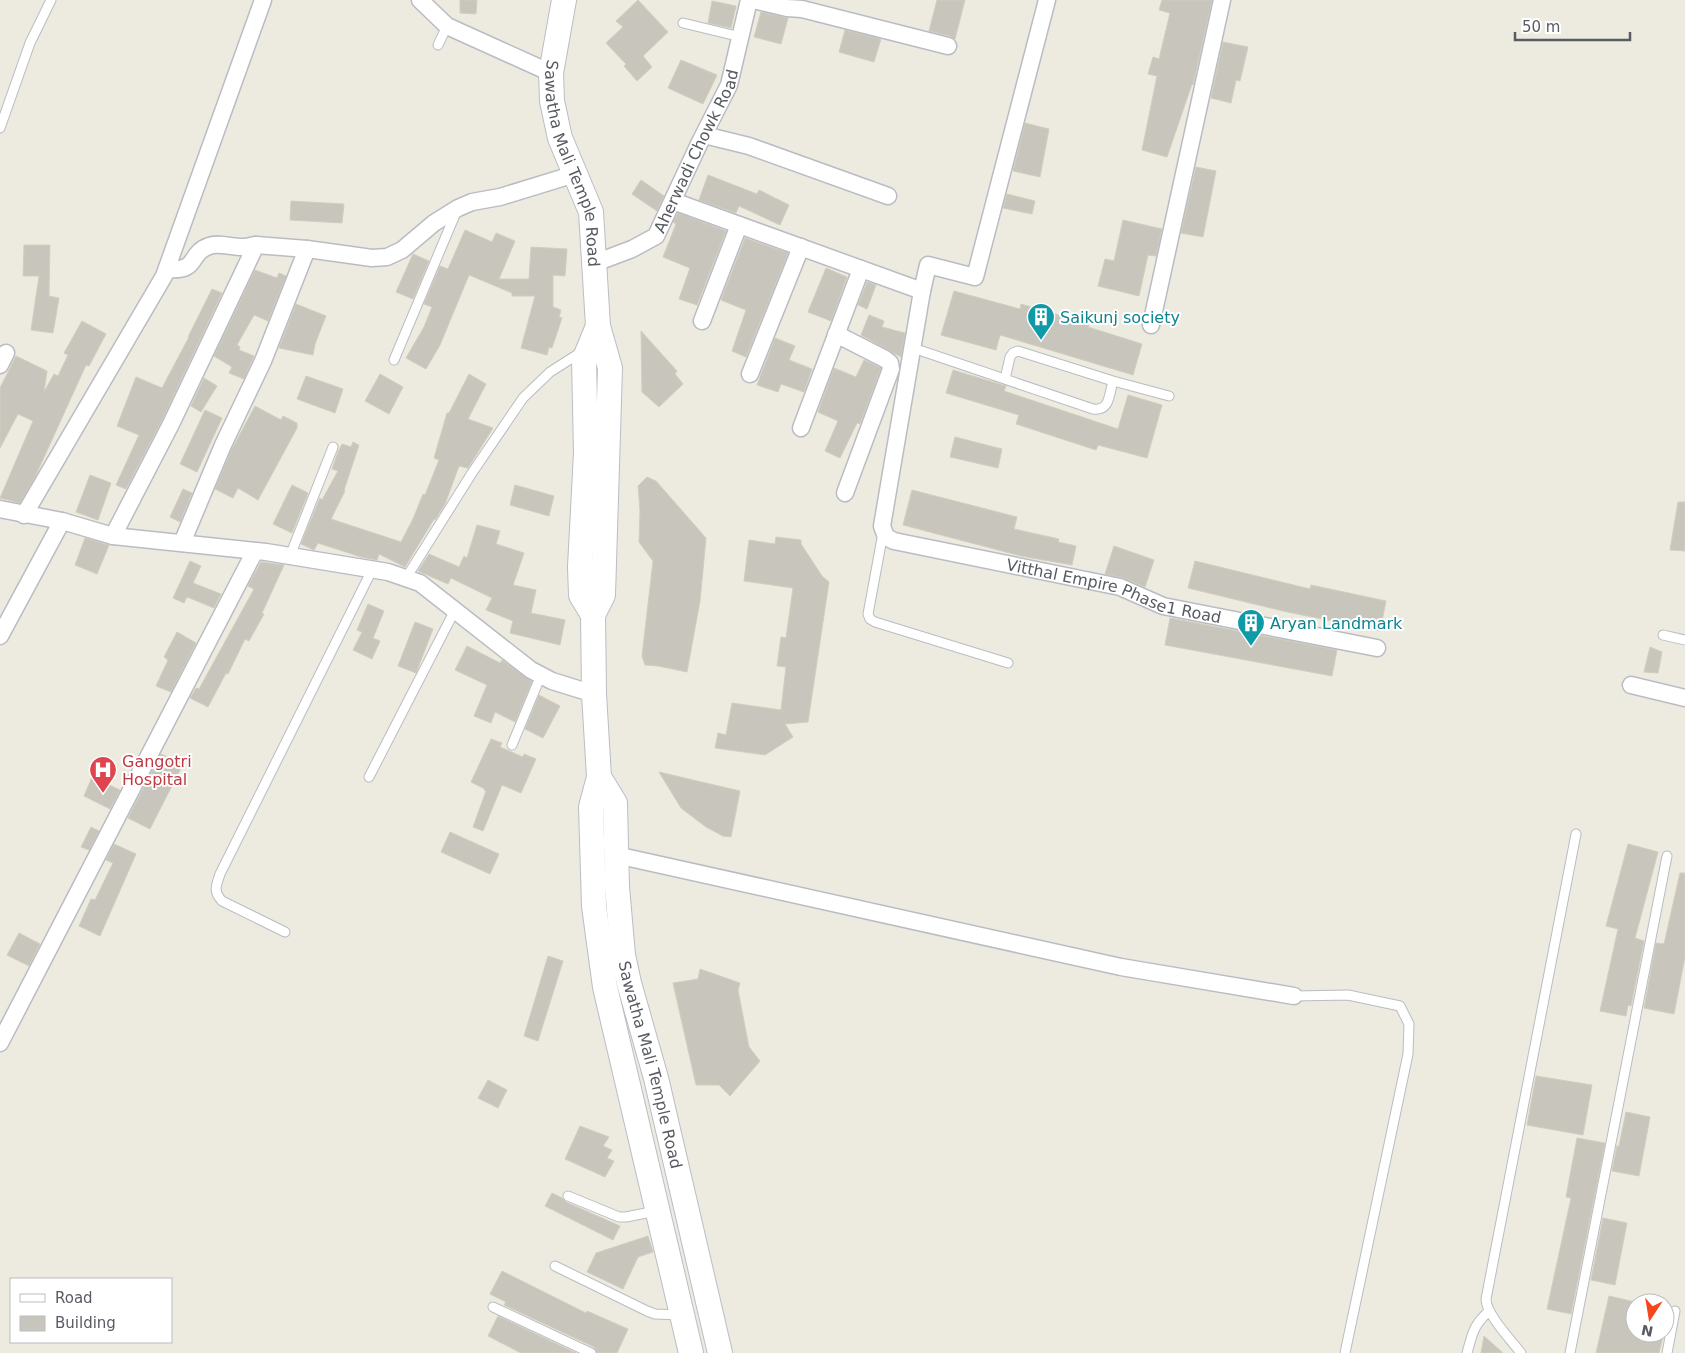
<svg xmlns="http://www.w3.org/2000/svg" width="1685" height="1353" font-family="'DejaVu Sans',sans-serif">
<rect width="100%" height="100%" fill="#edebdf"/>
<path fill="#c8c5bc" stroke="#d2cebd" d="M460,0H477L476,14L460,13Z
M638,0L668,32L643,56L652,67L637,81L624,66L626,64L606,43L623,27L616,21Z
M937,0H965L955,39L950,36L929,31Z
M1162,0H1212L1193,85L1192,84L1167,157L1142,150L1157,76L1148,74L1153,57L1159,59L1170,13L1159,10Z
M712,1L736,6L731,28L708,23Z
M761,12L788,18L781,44L754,37Z
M845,30L881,39L874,62L839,52Z
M1223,42L1248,47L1240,81L1236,80L1231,103L1211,98Z
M681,60L717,75L703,104L668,88Z
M1025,123L1049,129L1040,177L1013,171Z
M1196,167L1216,171L1203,237L1181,233Z
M708,175L757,194L759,190L789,205L780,225L739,206L736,213L699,200Z
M641,180L664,196L657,211L632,194Z
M1007,194L1035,201L1032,214L1003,208Z
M291,201L344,204L342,223L290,220Z
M678,213L726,231L697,305L679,299L690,268L663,257L676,224L673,222Z
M1123,220L1162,229L1156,256L1148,255L1139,296L1098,286L1105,259L1114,261Z
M465,230L492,242L496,233L515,241L499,279H529L531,247L567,249L565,276L553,275V307L561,310L559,317L562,318L552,348L549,347L547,355L521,348L535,296H512V293L469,275L440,345L426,369L406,358L424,327L432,307L424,304L440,266L448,269Z
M745,238L788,253L746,357L732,351L746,310L721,300Z
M24,245H50L49,296L59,298L53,333L31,330L39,276H23Z
M413,254L429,261L413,299L396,292Z
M826,268L847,277L831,321L808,312Z
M255,270L277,278L279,273L286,276L268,321L254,315L237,345L240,347L239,350L254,356L244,379L229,373L232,367L214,356Z
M867,282L876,285L867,309L858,305Z
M212,289L222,293L162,420L126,489L116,485L139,435L117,426L136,377L162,388L189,337H188Z
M954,291L1020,309L1021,304L1089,324L1088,327L1142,344L1133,375L1000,335L996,350L941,335Z
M296,304L326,316L315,344L313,355L279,348Z
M869,315L884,321L882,327L905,333L901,357L861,335Z
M82,321L106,334L89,366L86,365L35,477L20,503L0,498L33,421L18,414L0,448V388L16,356L47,371L44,392L54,374L58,376L68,355L64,353Z
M641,331L677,371L675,374L683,384L659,407L642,392Z
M775,338L795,346L789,360L812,369L804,392L781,384L778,392L757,385Z
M864,360L881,368L860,424L857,423L840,458L825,451L838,421L818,412L834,368L856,377Z
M953,370L1006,386L1004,391L1118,429L1128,395L1162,405L1147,458L1098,445L1096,450L1016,424L1019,415L946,393Z
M380,374L403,387L389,414L365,401Z
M469,374L486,384L468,419L493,428L468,468L459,466L445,504L435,520L434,519L405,567L379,554L377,560L361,557L318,543L314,550L301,544L320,498L322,500L338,471L332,469L338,452L342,444L351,447L353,442L359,445L344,490L345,491L331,519L401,542L413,519L423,494L425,495L439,460L434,458L447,413H449Z
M306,376L343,389L335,413L297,399Z
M204,378L217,386L201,412L191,406Z
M255,406L281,420L283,416L297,423V428L258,500L238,488L233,498L215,489L232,449Z
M205,410L222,418L197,472L180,464Z
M955,437L1002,449L998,468L950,457Z
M90,475L111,483L98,520L76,512Z
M647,477L656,481L706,538L700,601L687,672L658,666L645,665L642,656L653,561L639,542L640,511L638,486Z
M292,485L308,493L292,533L273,524Z
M515,485L554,496L549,516L510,505Z
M183,489L192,493L180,522L170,517Z
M912,490L1017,517L1014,529L1059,539L1058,542L1076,546L1072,565L1021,556L903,525Z
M1678,502H1685V551L1670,550Z
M477,525L500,531L496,544L524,553L513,585L536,590L531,613L565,620L560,645L510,633L513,621L486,610L492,598L451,578L448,584L418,571L429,554L459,567L464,556L467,558Z
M776,537L801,540V544L822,576L829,582L808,722L785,724L793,737L765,755L715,748L718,733L726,735L732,703L781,710L786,667L777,666L781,637L786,638L793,588L744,581L749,540L775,544Z
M85,538L109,545L97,574L75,565Z
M1114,546L1154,560L1145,587L1124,578L1105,574Z
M190,561L201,566L193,583L221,594L214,608L187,597L184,603L173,598Z
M1195,561L1310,589L1311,585L1386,601L1380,631L1283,611L1188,588Z
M261,562L284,565L262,613L264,614L249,641L245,639L228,674L226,673L208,707L190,698L196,688L199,689L254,589L248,586Z
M368,604L384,611L373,638L380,641L372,659L353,650L362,632L357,630Z
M1170,618L1337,650L1332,676L1165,645Z
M415,622L433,629L416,673L398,666Z
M177,632L196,643L171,692L156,686L168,660L164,657Z
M467,646L500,663L502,660L532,682L515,722L495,712L491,723L474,716L487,685L455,670Z
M1650,647L1662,652L1658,673L1644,672Z
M539,695L560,706L543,738L525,729Z
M491,739L502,743L500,747L523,757L524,754L536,759L521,793L502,785L483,831L473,827L486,791L484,790L485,789L471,782Z
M161,754L183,764L150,829L128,818Z
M659,772L740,791L731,837L723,836L706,827L681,808Z
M92,777L120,790L110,809L84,796Z
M91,827L99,831L89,850L81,847Z
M450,832L499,854L490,874L441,852Z
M114,844L136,854L100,936L79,926L91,899L95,900L113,863L106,860Z
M1628,844L1658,852L1635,938L1644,941L1631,1006L1628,1005L1626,1016L1600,1011L1618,929L1606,926Z
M1680,873H1685V957L1674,1014L1644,1008L1656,943L1664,944Z
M19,933L40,944L29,966L7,955Z
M548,956L563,961L538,1041L524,1036Z
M700,969L740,983L738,990L749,1047L760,1061L730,1096L719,1085H696L673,983L698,979Z
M1536,1076L1592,1085L1583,1135L1527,1125Z
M488,1080L507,1090L498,1108L478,1098Z
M1626,1112L1650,1117L1639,1176L1612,1171L1617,1146H1619Z
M580,1126L609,1137L603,1146L612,1150L607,1158L614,1161L605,1177L565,1159Z
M1577,1138L1605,1143L1571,1314L1547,1309L1571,1198L1566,1197Z
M552,1193L562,1198L566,1202L620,1226L613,1240L545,1206Z
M1603,1218L1627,1223L1615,1285L1591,1280Z
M648,1236L653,1252L638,1257L623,1289L587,1272L596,1253Z
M502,1271L586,1313L587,1311L628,1329L617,1353H597L594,1347L504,1305L506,1302L490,1294Z
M1609,1296L1635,1302V1333H1664L1659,1353H1596Z
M498,1316L576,1353H521L488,1336Z
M1484,1336L1503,1353H1481Z"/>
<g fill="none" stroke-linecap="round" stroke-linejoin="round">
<defs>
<path id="lane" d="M683,23L741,37
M438,45L447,26
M0,128L30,43L51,0
M913,348L1093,409C1110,411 1109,395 1113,381
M394,360L457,210
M1005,379L1010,357L1013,353L1018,351L1113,381L1169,396
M883,533L868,614L870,619L875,622L1008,663
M290,556L333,447
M406,578L472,473L523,398L550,372L583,351
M1663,635L1685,640
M512,745L541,675
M369,777L455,610
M285,932L222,901C213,891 216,886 220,874L372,570
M1294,996L1348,995L1400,1006L1409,1024L1408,1054L1345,1353
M568,1196L619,1217H626L656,1211
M555,1266L647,1311L655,1314L681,1315
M493,1307L591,1353
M1467,1353C1473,1332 1473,1326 1489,1311
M1521,1353C1511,1340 1486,1314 1486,1299L1576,834
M1570,1353L1667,856
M1667,1353L1675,1311"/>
<g id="street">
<path d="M420,0L447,26L551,73"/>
<path d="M753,0L787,8L802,9L948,46"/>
<path d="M704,135L749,146L888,196"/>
<path d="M673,201L922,291L928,265L975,277L1047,0"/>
<path id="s1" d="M595,263L632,249L656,236L699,144L729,85L749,0"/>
<path d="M167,269C200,272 187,254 209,246C220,242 233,248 245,247C248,247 253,245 256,245"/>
<path id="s2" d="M922,291L882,526L886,537L894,541L1120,587L1163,606L1377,648"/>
<path d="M702,321L739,225"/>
<path d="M1151,325L1222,0"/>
<path d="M836,334L885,359L890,363L891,369L845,493"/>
<path d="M0,365L6,353"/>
<path d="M750,374L801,247"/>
<path d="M801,428L861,269"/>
<path d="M0,509L62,521L113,536L266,552L388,572L420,583L531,670L552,681L594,694"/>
<path d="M24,515L164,276L263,0"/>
<path d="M113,536L171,424L256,245L307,249L372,258L387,257L402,250L434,223L458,208L472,202L500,197L575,174"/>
<path d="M182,543L223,445L263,361L307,249"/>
<path d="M0,636L62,521"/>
<path d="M1631,685L1685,698"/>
<path d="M616,855L1121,967L1294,996"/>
<path d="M0,1043L255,551"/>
</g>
<g id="secondary">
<path id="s3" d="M564,0L551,73L552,101L560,138L591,212L598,326L610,368L603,595L593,615L594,694L599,777L591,807L594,906L605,987L691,1353"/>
<path d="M593,615L581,595L580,567L586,453L584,360L598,326"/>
<path id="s4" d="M599,777L615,803L617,887L623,955L629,983L656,1078L720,1353"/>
</g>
</defs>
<use href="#lane" stroke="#babcc3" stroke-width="11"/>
<use href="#street" stroke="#babcc3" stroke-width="19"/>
<use href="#secondary" stroke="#babdc5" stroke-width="26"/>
<use href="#lane" stroke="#fff" stroke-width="9"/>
<use href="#street" stroke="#fff" stroke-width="16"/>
<use href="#secondary" stroke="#fff" stroke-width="24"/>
</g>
<defs>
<symbol id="building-pin" viewBox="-11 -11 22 30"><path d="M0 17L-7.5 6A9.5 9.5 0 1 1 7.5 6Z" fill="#0f9aa8" stroke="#fff"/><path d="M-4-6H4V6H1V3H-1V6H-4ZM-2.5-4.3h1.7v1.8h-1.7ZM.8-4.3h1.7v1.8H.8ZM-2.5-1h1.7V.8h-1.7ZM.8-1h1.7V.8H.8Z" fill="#fff"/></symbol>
<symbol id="hospital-pin" viewBox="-11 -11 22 30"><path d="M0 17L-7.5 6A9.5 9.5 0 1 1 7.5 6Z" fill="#e0444e" stroke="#fff"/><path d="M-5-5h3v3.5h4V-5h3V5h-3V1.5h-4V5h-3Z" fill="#fff"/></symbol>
</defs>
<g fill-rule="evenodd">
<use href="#building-pin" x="1025" y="301" width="32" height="43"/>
<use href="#building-pin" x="1235" y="607" width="32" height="43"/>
<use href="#hospital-pin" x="87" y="754" width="32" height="43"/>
</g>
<g text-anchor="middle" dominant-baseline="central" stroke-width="4" stroke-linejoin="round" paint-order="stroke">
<g font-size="16" fill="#585b62" stroke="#fff">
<text stroke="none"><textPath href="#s1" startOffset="161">Aherwadi Chowk Road</textPath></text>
<text stroke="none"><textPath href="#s3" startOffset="168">Sawatha Mali Temple Road</textPath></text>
<text stroke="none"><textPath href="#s2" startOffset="485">Vitthal Empire Phase1 Road</textPath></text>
<text stroke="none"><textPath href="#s4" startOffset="296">Sawatha Mali Temple Road</textPath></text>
</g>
<g font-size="16" fill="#0d838f" stroke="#fff" text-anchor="start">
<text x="1060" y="317">Saikunj society</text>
<text x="1270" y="623">Aryan Landmark</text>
</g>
<g font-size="16" fill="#be3a42" stroke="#fff" text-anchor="start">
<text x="122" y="761">Gangotri<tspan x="122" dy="18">Hospital</tspan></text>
</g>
</g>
<rect x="10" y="1278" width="162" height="65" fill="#ffffff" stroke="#bcbdc0"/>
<rect x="20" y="1294" width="25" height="8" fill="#ffffff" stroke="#bcbdc0"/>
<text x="55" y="1303" font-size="15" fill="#585b62">Road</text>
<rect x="20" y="1316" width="25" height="15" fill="#c8c5bc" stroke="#bcbdc0"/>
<text x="55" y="1328" font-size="15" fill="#585b62">Building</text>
<g transform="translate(1650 1318) rotate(192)"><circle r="24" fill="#ffffff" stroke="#bcbdc0"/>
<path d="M0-4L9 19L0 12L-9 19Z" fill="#f7461b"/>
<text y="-8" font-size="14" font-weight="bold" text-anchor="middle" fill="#585b62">N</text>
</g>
<path d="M1515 32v8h115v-8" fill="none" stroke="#585b62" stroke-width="2.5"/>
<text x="1522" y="32" font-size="15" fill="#585b62" stroke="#ffffff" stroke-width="4" paint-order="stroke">50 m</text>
</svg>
